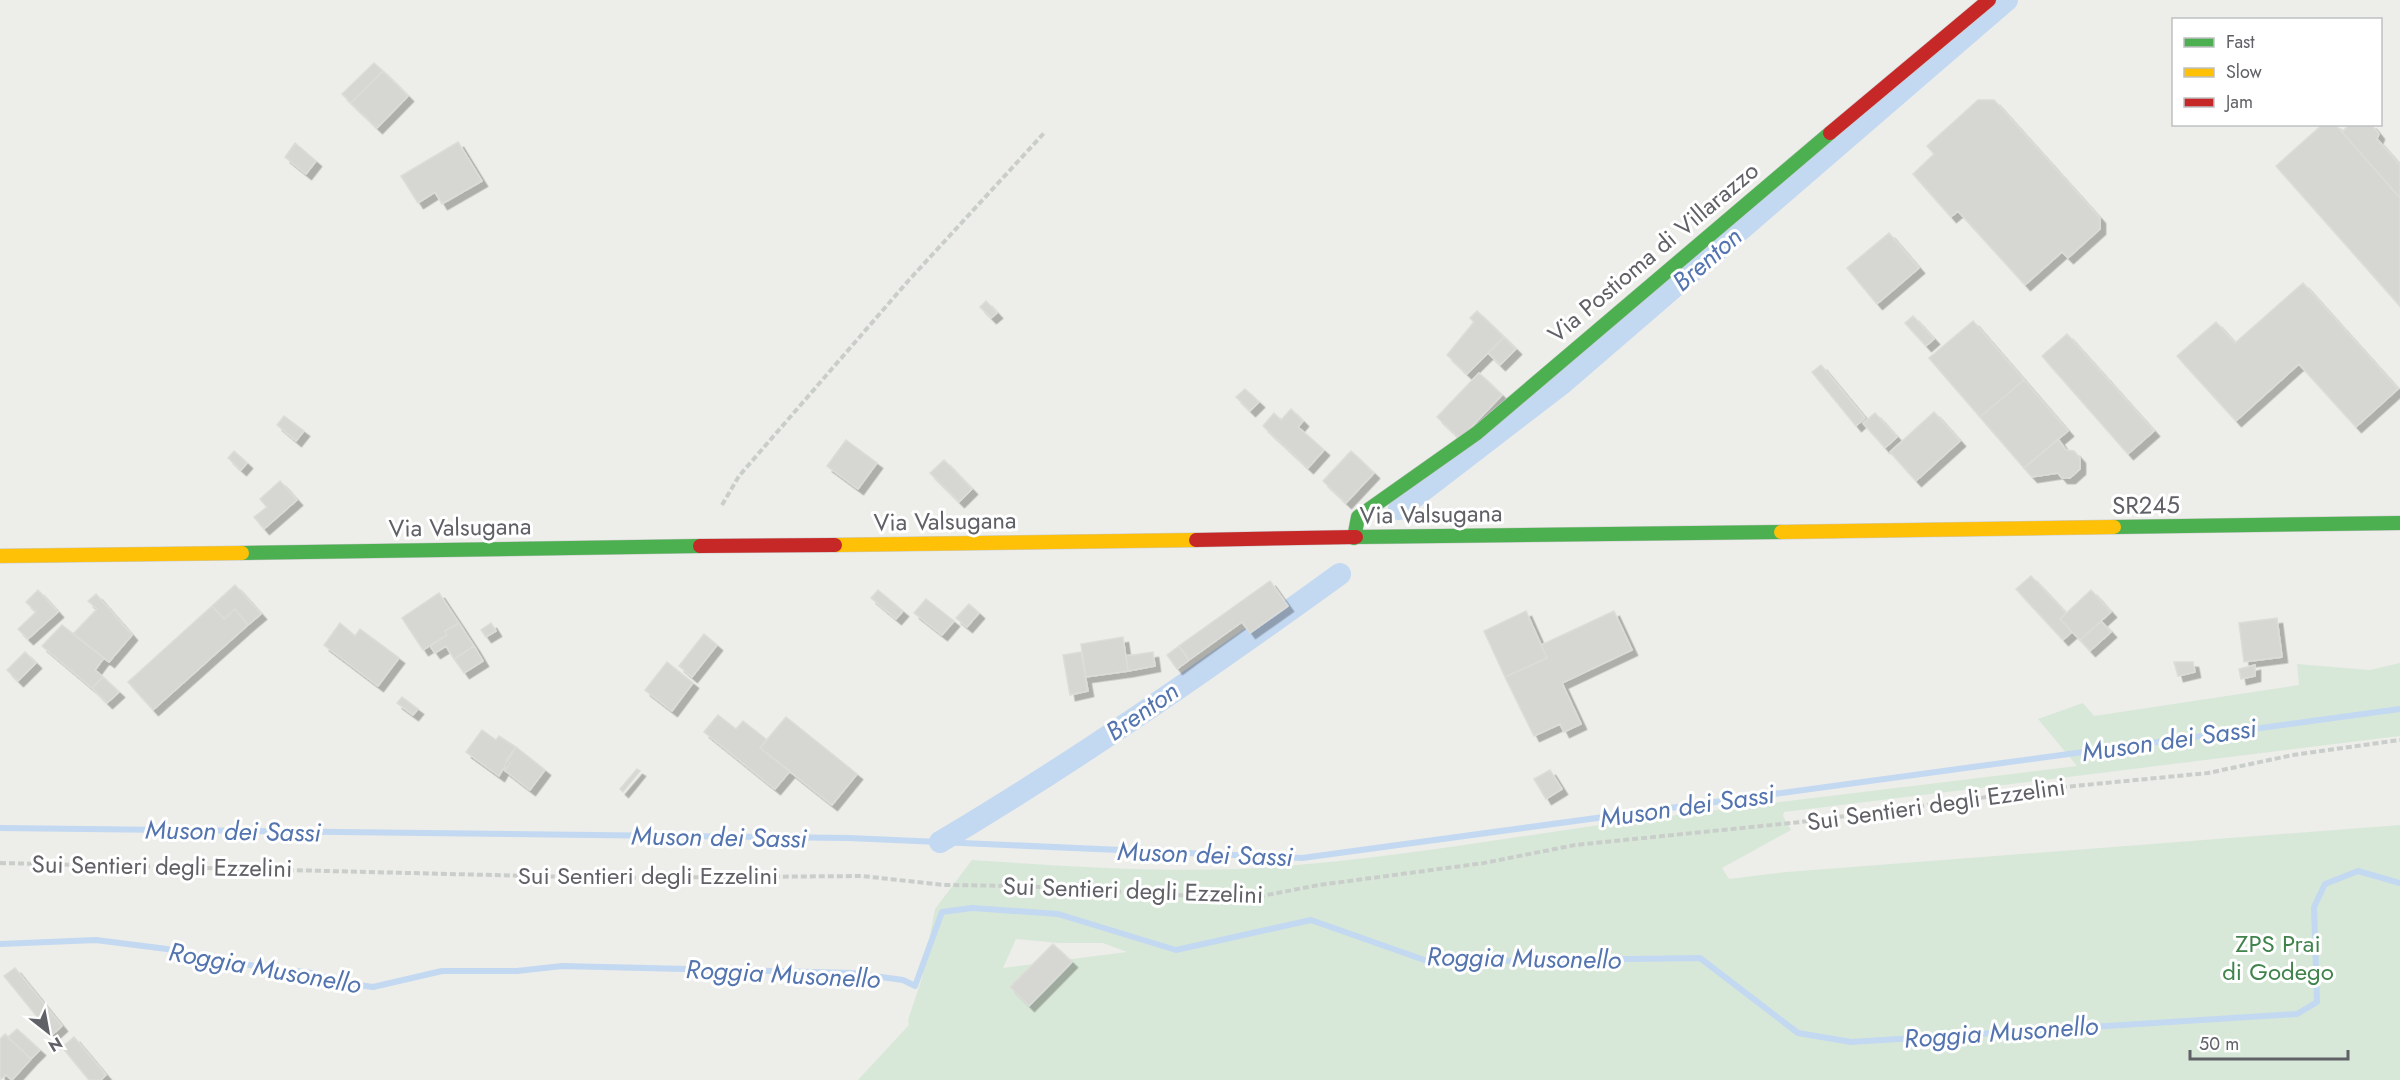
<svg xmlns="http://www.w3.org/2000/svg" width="2400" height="1080" font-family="Jost,sans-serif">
<defs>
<filter id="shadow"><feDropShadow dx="5.5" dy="5.5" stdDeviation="0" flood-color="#0004"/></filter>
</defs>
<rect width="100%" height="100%" fill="#edede9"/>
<path fill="#d8e8d8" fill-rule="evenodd" d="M2400,663V736L1784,812L1783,816L1791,830L1722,868L1729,879L1787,872L2400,825V1080H858L909,1025L908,1020L922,978L935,909L972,860C1061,866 1150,872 1240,869C1361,863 1480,842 1600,825C1759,804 1918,785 2077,766L2038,719L2083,703L2094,716L2299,685L2297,664L2370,670ZM1016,939L1059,943H1103L1127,952L1003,968Z"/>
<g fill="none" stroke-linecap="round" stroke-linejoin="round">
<path stroke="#c3d8f1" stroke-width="6" d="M0,828L849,838L1302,858L2400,709
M0,944L96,940L167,949L260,967L312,973L344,983L373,987L442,971H517L562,966L852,973L903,980L915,986L942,912L972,908L1058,914L1176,950L1311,920L1430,962L1700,958L1798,1033L1851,1042L2297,1014L2317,1002L2314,907L2325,884L2358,871L2400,883"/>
<path stroke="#c3d8f1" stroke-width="22" d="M1399,509L1563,383L2007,0
M940,842C1078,760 1210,668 1340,574"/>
</g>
<path fill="#d6d6d3" stroke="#dcdcd8" stroke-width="1.5" filter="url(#shadow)" d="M374,63L383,71L351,103L342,94Z
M383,71L408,96L377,128L351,103Z
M1978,100H1994L2100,218V229L2068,258L2062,252L2025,285L1958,211L1951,217L1913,174L1934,154L1927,146Z
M2323,124H2335L2400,198V306L2276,166Z
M2350,124H2371L2379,134L2377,139L2400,165V198L2342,132Z
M458,142L482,181L442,204L435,192L418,203L401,176Z
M295,143L316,161L306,174L285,157Z
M1889,233L1919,268L1877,304L1847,268Z
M2303,283L2398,389L2356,427L2299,364L2236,421L2177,356L2216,322L2235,343Z
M986,301L997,313L991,318L980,307Z
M1477,311L1504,337L1467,374L1447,355L1474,322L1470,318Z
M1913,316L1934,339L1926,346L1905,323Z
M1973,321L2024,380L1980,417L1929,358Z
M2067,334L2154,431L2128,454L2042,356Z
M1504,337L1516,349L1500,365L1488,353Z
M1821,365L1865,418L1856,426L1812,372Z
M1479,373L1502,395L1460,439L1437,417Z
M2024,380L2068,431L2024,468L1980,417Z
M1245,389L1259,402L1250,411L1236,397Z
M1291,409L1303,421L1298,427L1324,450L1308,468L1263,426L1274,413L1281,420Z
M1934,412L1960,441L1916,481L1890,452Z
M1875,413L1897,437L1885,448L1863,423Z
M284,416L304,431L296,441L277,425Z
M2058,439L2066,450L2074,451L2080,458V469L2070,478H2062L2058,473L2032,477L2024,468Z
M846,440L877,463L858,489L827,466Z
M234,451L247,463L241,470L228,458Z
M1351,451L1374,473L1346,503L1323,481Z
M944,460L972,489L959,502L930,473Z
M280,481L297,500L264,529L254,517L267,507L260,499Z
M2031,576L2066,613L2060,619L2072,632L2063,640L2016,589Z
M1270,581L1288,606L1250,633L1242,622L1189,660L1179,646Z
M235,585L261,614L248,625L235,609L224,619L212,606Z
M38,590L58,612L28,639L18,629L36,612L26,602Z
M878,590L903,611L896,619L871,598Z
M2091,590L2111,612L2080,640L2060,619Z
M439,593L459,623L445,631L447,635L423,650L402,618Z
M96,594L132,635L109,662L73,634L97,609L88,601Z
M926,599L954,621L942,635L914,613Z
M969,604L979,613L967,627L956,618Z
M212,606L224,619L235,609L248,625L153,710L128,682Z
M1526,611L1547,658L1505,677L1484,631Z
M1614,611L1632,650L1562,683L1581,724L1564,732L1560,724L1534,736L1505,677L1547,658L1541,645Z
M2277,618L2282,657L2244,662L2239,623Z
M2101,621L2111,632L2090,651L2080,640Z
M340,623L355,636L360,629L399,658L378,686L324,645Z
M459,623L474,646L454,659L446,646L435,653L430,646L447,635L445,631Z
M491,623L496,631L486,637L481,630Z
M62,625L104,658L95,670L103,677L92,688L42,646Z
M704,634L717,645L692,677L679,666Z
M1123,637L1128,671L1086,677L1081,644Z
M474,646L483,661L464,673L454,659Z
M1179,646L1189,660L1177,669L1167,655Z
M25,652L36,663L18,681L7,670Z
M1081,652L1088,691L1070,695L1063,655Z
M1153,652L1155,666L1128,671L1126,656Z
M667,662L693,683L672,711L645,690Z
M2174,662H2193L2195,672L2178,676Z
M2255,665V676L2241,679L2239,669Z
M103,677L119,692L107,703L92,688Z
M402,697L418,709L413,715L397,703Z
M718,715L736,729L743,721L767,740L760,748L790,771L775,789L704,732Z
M786,717L857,774L832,805L760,748Z
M482,730L496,740L499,736L516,747L499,776L466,752Z
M516,747L545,770L530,790L504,770L510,763L506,760Z
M637,769L640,771L623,792L620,789Z
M1550,770L1562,789L1546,799L1534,779Z
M1053,944L1072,962L1029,1006L1010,987Z
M15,968L62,1026L52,1035L4,976Z
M17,1029L40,1050L31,1059L8,1037Z
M5,1034L31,1059L12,1080L6,1075L0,1080V1039Z
M74,1037L106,1075L101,1080H89L62,1047Z"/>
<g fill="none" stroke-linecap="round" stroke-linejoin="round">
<defs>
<path id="fast" d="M2114,527L2400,523
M1356,537L1781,532
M1354,538L1358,517L1477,433L1830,133
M242,553L700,546"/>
<path id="slow" d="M1781,532L2114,527
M835,545L1196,540
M0,556L242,553"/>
<path id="jam" d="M1830,133L1989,0
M1196,540L1356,537
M700,546L835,545"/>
</defs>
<use href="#fast" stroke="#c9c9ca" stroke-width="15"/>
<use href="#slow" stroke="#c9c9ca" stroke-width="15"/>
<use href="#jam" stroke="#c9c9ca" stroke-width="15"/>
<path stroke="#cacecb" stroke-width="4" stroke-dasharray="6 3" stroke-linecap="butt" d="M722,505L739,476L909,280L1045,132
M0,863L614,878L862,876L944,885L1021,886L1246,899L1319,885L1484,863L1575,845L1801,822L2054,788L2208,773L2293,755L2400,740"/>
<use href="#fast" stroke="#4caf50" stroke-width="14"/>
<use href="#slow" stroke="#ffc107" stroke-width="14"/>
<use href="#jam" stroke="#c62828" stroke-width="14"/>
</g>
<g text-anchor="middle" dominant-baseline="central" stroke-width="6" stroke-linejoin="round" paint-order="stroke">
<g font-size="24" fill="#5f6166" stroke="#fff">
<text transform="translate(1653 252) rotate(-40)">Via Postioma di Villarazzo</text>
<text transform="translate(2146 505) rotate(-1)">SR245</text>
<text transform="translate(1431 514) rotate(-1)">Via Valsugana</text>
<text transform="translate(945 521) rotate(-1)">Via Valsugana</text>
<text transform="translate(460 527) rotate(-1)">Via Valsugana</text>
<text transform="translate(1936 804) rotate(-8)">Sui Sentieri degli Ezzelini</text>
<text transform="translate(162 866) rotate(1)">Sui Sentieri degli Ezzelini</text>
<text x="648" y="875">Sui Sentieri degli Ezzelini</text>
<text transform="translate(1133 890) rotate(2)">Sui Sentieri degli Ezzelini</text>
</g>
<g font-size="24" fill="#41834c" stroke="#fff">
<text x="2278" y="943">ZPS Prai<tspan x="2278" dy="28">di Godego</tspan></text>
</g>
<g font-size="26" font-style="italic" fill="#5374af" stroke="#fff">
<text transform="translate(1707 259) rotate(-41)">Brenton</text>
<text transform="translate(1142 711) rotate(-35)">Brenton</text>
<text transform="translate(2169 740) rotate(-8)">Muson dei Sassi</text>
<text transform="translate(1687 806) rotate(-8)">Muson dei Sassi</text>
<text transform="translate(233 831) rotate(1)">Muson dei Sassi</text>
<text transform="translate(719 837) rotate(1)">Muson dei Sassi</text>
<text transform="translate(1205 854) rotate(2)">Muson dei Sassi</text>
<text transform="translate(1524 958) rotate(1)">Roggia Musonello</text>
<text transform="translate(265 968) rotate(10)">Roggia Musonello</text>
<text transform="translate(783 974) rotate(3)">Roggia Musonello</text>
<text transform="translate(2001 1032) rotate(-4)">Roggia Musonello</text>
</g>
</g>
<rect x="2172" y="18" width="210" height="108" fill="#ffffff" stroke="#bfc0c2" stroke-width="1.5"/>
<rect x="2184" y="38" width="30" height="9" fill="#4caf50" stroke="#bfc0c2" stroke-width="1.5"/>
<text x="2226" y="48" font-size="18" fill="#5f6166">Fast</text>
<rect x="2184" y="68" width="30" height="9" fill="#ffc107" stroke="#bfc0c2" stroke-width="1.5"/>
<text x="2226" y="78" font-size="18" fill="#5f6166">Slow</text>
<rect x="2184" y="98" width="30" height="9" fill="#c62828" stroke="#bfc0c2" stroke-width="1.5"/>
<text x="2226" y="108" font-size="18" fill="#5f6166">Jam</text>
<g transform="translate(48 1032) rotate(149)" stroke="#ffffff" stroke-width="4.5" paint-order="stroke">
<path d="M0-4.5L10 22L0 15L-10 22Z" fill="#5f6166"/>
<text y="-9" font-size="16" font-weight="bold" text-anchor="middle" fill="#5f6166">N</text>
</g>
<path d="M2190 1050v9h158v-9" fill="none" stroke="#5f6166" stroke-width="3"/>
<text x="2199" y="1050" font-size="18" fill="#5f6166" stroke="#ffffff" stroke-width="4.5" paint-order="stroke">50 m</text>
</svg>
